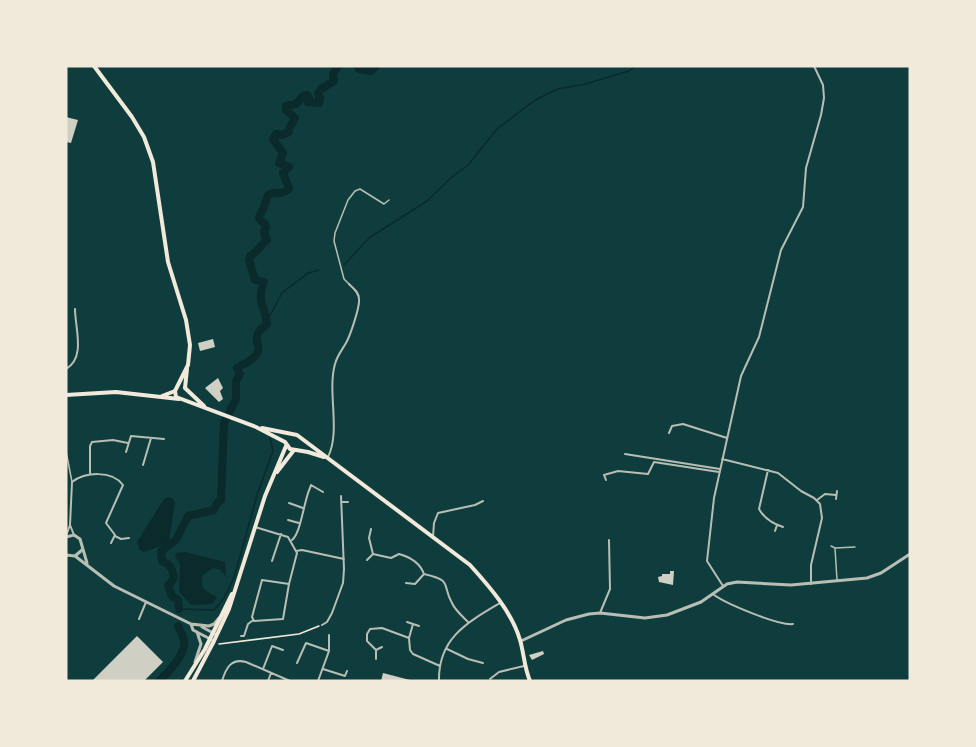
<svg xmlns="http://www.w3.org/2000/svg" width="976" height="747" font-family="Manrope,sans-serif">
<rect width="100%" height="100%" fill="#0f3d3e"/>
<path fill="#0a2a2b" d="M168,497L173,499L175,503L169,541C165,545 150,550 144,552L140,550L137,542L164,499Z
M185,552L225,562L226,576L219,569L213,568L203,575C199,589 206,591 217,597L212,604L191,605L179,592L180,565L175,556L176,553Z"/>
<g fill="none" stroke-linecap="round" stroke-linejoin="round">
<path stroke="#0a2a2b" stroke-width="1.5" d="M582,85L629,71L635,66
M344,265L369,238L427,201L453,176L468,165L497,129L535,100L558,89L580,85
M267,321L282,293L308,273L319,270
M179,609L214,610L224,598L234,578L257,495L273,451L270,438"/>
<path stroke="#0a2a2b" stroke-width="8" d="M358,66L359,69L371,71L376,66
M179,609L178,600L172,596L168,586L174,578C172,568 171,565 162,561L161,551L176,540L188,516L214,510L217,503L221,500L224,423L236,399V381L240,374L237,368C243,364 250,362 254,357C267,344 245,340 267,324C265,305 256,303 264,282L255,280L249,260L250,256C259,251 260,245 267,240L264,233L266,227L265,224L260,220L259,217L263,209L268,195C274,191 284,196 289,188L283,173L289,167L279,163L283,153L273,139L276,134L282,135L289,132V129L295,118L286,110V106L296,104L303,96L307,95L309,98L308,102L319,103L320,98L318,94L321,89L334,81L333,74L338,66
M159,681C168,673 187,653 184,640C183,636 180,630 178,626"/>
</g>
<path fill="#cfcfc3" d="M66,117L78,120L71,143L66,142Z
M213,339L215,347L200,351L198,343Z
M218,378L223,388L220,391L223,399L219,402L205,388Z
M670,571H674L673,585L659,582L658,577L662,576V574H670Z
M137,636L163,662L144,681H92Z
M543,651L544,654L532,660L529,655Z
M383,673L410,680V681H381Z"/>
<g fill="none" stroke-linecap="round" stroke-linejoin="round">
<path stroke="#f1e9da" stroke-width="1.5" d="M219,644L299,634L319,626"/>
<path stroke="#b8beb3" stroke-width="1.5" d="M349,284L344,279L334,241L335,233L348,200L355,191L360,189L384,204L389,200
M66,451L72,482
M831,546L835,548L855,547
M835,548L837,580"/>
<path stroke="#b8beb3" stroke-width="2" d="M66,369C86,358 75,328 75,309
M669,433L672,426L683,424L727,438
M126,452L131,436L164,439
M625,454L720,469
M328,457C341,431 327,392 335,364C337,356 342,350 346,343C350,336 360,307 359,299C359,292 353,288 349,284
M722,459L778,473L801,491L814,498L820,504L822,518L811,565V584
M143,465L151,438
M768,470L759,509C764,518 773,524 783,527
M90,473V446L92,442L113,440L128,443
M606,480L604,475L618,471L648,474L654,462L719,472
M836,499L837,491
M817,500L825,494L836,495
M342,502H348
M289,503L303,508
M288,520L299,523
M70,525L74,535
M255,527L288,537L297,553L289,584L283,619L254,621L252,617L262,580L289,584
M371,529L369,538L373,554L391,558L399,554C410,557 420,563 424,574C454,581 441,584 452,603C455,610 462,616 468,622
M775,531L777,525
M66,536L70,525L72,482C85,472 112,470 123,485L106,523L115,535L111,543
M115,536L121,539L129,538
M433,537L434,523L438,513L475,505L483,501
M292,540C301,533 304,500 310,488L311,485L323,492
M296,551L302,550L344,559
M367,560L373,554
M272,561L281,534
M406,583L415,584L424,574
M723,586L707,561L714,498L741,376L759,337L781,250L803,207L806,168L821,115L824,98L823,85L814,66
M713,594C724,603 779,626 793,624
M600,613L610,589L609,540
M139,619L146,602
M407,622L419,626
M322,625L327,622L332,613L343,583L344,569L341,496
M241,636H244L248,624L252,621
M409,638L413,624
M382,647L376,650L367,641V634L370,629L382,628L409,638L410,650L413,654L440,666
M447,649L468,659L483,663
M329,651V635
M376,659V650
M297,663L306,643L329,651L318,681
M263,669L272,646L283,650
M323,669L345,676L347,671
M490,679L499,672L524,666
M222,681C226,668 231,658 246,662L290,681
M268,681L271,673
M439,681C438,638 468,622 500,603"/>
<path stroke="#b8beb3" stroke-width="3" d="M66,537L74,535L80,539L87,563
M66,555L75,556L82,550
M75,556L114,586L191,624L209,626L214,624L219,618
M191,624L193,630L214,641
M202,627L215,634
M521,641L566,620L589,614L600,613L645,618L667,615L701,602L727,584L737,582L791,585L867,578L881,573L910,554
M195,662L201,644L197,632"/>
<path stroke="#f1e9da" stroke-width="4" d="M66,395L116,392L179,399
M162,396L175,391"/>
<path stroke="#f1e9da" stroke-width="4" d="M94,66L132,117L144,137L153,162L168,262L186,320L190,345L188,365L175,391L176,397L256,427L285,442L290,449L308,452L324,457
M185,388L204,406
M185,388L187,369
M262,428L297,435L470,565C489,586 512,612 520,640C524,653 524,667 530,681
M277,472L294,450
M185,681L205,649L232,594
M193,681L214,641L229,609L265,496L286,446"/>
</g>
<rect width="976" height="747" fill="none" stroke="#f1e9da" stroke-width="135"/>
</svg>
